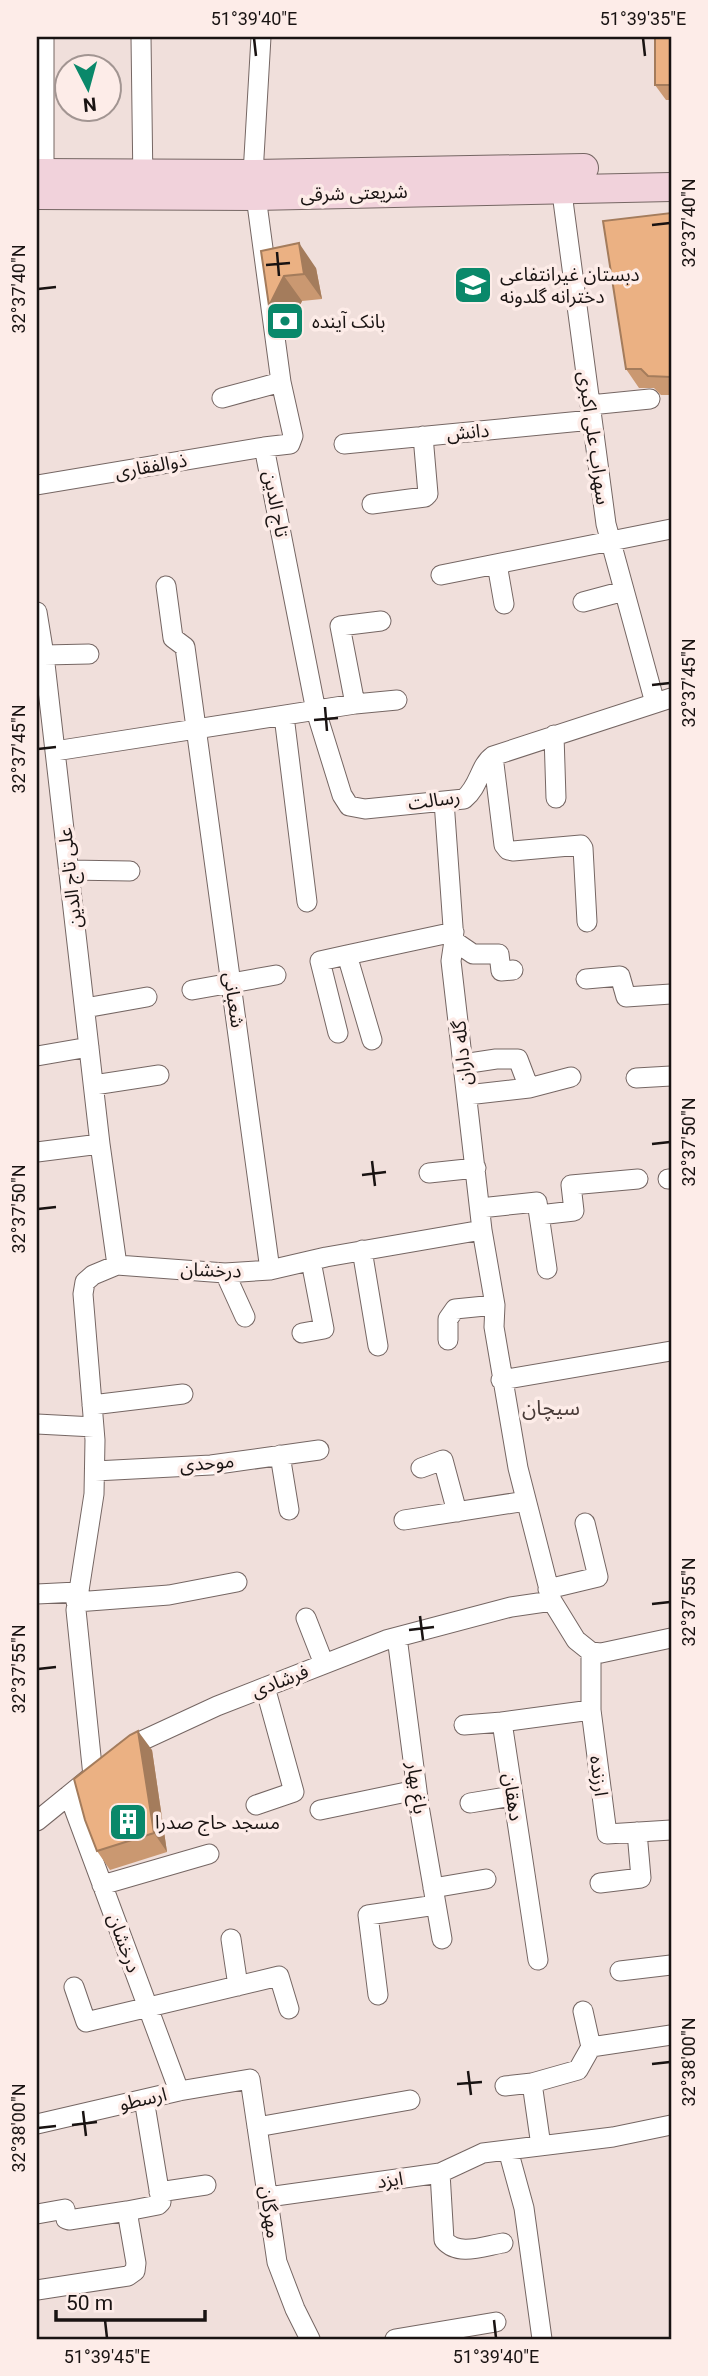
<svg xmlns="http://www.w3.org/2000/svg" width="708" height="2376" font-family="Roboto,'Noto Sans Arabic',sans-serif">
<rect width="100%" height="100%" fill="#f0dfdb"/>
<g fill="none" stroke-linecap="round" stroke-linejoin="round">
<defs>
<path id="minor" d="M141,37L143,186
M261,37L253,174L281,382L293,436L290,444L264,447L316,711L342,795L349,806L365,809L464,799C480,786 479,766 493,756L671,698
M560,178L606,524L655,703
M44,183V37
M222,398L281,382
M590,405L650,399
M344,444L592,420
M37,485L264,447
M372,504L425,497L428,494L423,436
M497,564L504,604
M441,575L671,529
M166,586L173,638L185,647L270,1270
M583,602L624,591
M37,612L44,655L100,1144L117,1265
M44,655L89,654
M355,704L397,700
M284,716L307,902
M554,735L556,798
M55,751L355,704L340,626L381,621
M493,756L504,845L508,850L513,851L581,845L583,848L587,922
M444,801L454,941L451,961L482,1230L495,1305L494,1327L518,1468L552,1601L576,1640L591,1652L601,1653L671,1638
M69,870L130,871
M454,941L473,954H499L501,971L513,970
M586,979L620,976L626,997L671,994
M192,990L276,975
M85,1008L147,997
M338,1033L320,961L347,955
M372,1040L347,955L454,932
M37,1056L89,1047
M463,1064L496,1059H518L529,1088L571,1077
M636,1078L671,1076
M94,1085L159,1075
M467,1095L529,1088
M37,1152L100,1144
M429,1173L476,1168
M668,1179H671
M480,1208L537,1202L539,1215L574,1211L571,1185L638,1179
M539,1215L547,1269
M362,1250L378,1346
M225,1273L245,1317
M302,1333L324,1329L311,1261
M448,1340V1319L455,1309L495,1305
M501,1380L671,1351
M92,1405L183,1394
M37,1424L94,1427
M280,1455L289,1510
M421,1468L443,1460L457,1512
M95,1471L211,1465L319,1450
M404,1520L526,1501
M548,1589L598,1577L585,1523
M37,1594L77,1592
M76,1602L169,1595L237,1582
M306,1618L324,1664
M397,1637L419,1806L442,1939
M591,1652V1710L607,1834L671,1830
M464,1725L502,1722
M123,1753L137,1743L217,1706L386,1640L511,1607L552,1601
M93,1776L76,1610L94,1494L95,1440L83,1294L85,1282L93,1275L117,1265L225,1273L270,1270L326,1257L482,1230
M69,1795L179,2091
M470,1803L513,1796
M256,1805L294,1792L265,1687
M320,1810L416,1790
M37,1821L96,1773
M600,1883L641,1878L637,1832
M102,1885L209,1854
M433,1888L486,1879
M231,1939L238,1986
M538,1960L502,1722L591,1710
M620,1971L671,1965
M74,1987L86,2022L279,1976L289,2009
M378,1995L368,1915L436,1905
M583,2011L591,2047
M505,2086L532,2083
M37,2124L179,2091L250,2079L277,2262L295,2309L310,2339
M257,2127L410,2100
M541,2146L532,2083L578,2070L591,2047L671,2035
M508,2150L524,2208L542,2339
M440,2173L444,2240C458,2257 484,2246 503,2243
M159,2192L206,2185
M268,2197L440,2173L483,2153L613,2137L671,2125
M37,2214L65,2209L66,2219L69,2220L127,2211
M37,2290L128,2276L135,2271L136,2263L127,2211L158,2205L161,2202L144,2099
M395,2339L496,2322"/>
<path id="secondary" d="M37,173L253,174L584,168
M37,195L255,196L671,187"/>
</defs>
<use href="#minor" stroke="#756663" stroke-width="21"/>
<use href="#secondary" stroke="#756663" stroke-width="30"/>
<use href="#minor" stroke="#fff" stroke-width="19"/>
<use href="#secondary" stroke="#f1d2db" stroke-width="28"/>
</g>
<path fill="#ca9871" d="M671,37V100H666L655,85Z
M671,213V395H661L654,388H639L626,369Z
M261,251L316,268L322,299L302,301L287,332L269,306Z
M152,1750L167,1852L110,1870L97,1851Z"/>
<path fill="#a47c5c" d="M299,243L316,268L322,299L304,274Z
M284,276L302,301L287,332L269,306Z
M138,1731L152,1750L167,1852L154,1833Z"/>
<path fill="#ebb183" stroke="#a47c5c" stroke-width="2" d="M655,37H671V85H655Z
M671,213V377L648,376L641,369H626L603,221Z
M299,243L304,274L284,276L269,306L261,251Z
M138,1731L154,1833L97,1851L85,1820L74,1779L130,1735Z"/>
<path fill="none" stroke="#191312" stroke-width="2.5" d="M254,38L256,56M643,38L645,56M652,225L670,223M277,252L279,276M266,265L290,263M38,289L56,287M652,685L670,683M325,707L327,731M314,720L338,718M38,749L56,747M652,1144L670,1142M372,1161L375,1186M362,1175L386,1172M38,1209L56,1207M652,1604L670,1602M420,1616L423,1640M409,1630L434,1627M38,1669L56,1667M652,2064L670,2062M468,2071L471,2095M457,2084L482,2082M83,2111L86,2136M72,2125L97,2122M38,2128L56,2126M105,2320L107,2338M494,2320L496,2338"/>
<defs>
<symbol id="school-square" viewBox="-11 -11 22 22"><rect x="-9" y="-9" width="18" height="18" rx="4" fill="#0a886a" stroke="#fdece8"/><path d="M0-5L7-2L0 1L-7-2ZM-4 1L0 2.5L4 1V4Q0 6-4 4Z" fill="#fff"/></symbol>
<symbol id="bank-square" viewBox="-11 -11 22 22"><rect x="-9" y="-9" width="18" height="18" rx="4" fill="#0a886a" stroke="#fdece8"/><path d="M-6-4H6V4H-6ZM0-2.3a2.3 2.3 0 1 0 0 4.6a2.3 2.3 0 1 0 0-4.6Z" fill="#fff"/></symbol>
<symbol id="building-square" viewBox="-11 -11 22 22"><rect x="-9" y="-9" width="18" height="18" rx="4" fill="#0a886a" stroke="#fdece8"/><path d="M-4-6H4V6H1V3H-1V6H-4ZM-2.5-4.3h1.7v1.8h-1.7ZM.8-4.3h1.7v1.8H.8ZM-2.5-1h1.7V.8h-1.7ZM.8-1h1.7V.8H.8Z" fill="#fff"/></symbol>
</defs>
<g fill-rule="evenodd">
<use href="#school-square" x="451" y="263" width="44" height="44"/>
<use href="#bank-square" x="263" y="299" width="44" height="44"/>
<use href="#building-square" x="106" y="1800" width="44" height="44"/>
</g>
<g text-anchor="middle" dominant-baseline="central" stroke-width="7" stroke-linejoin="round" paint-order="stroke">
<g font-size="19" fill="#191312" stroke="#fdece8">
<text transform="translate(354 193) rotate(-2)">شریعتی شرقی</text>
<text transform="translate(468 432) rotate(-5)">دانش</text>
<text transform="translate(594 438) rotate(82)">سهراب علی اکبری</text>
<text transform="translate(151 466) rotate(-10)">ذوالفقاری</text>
<text transform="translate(276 504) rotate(79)">تاج الدین</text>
<text transform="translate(434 800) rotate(-8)">رسالت</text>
<text transform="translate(70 878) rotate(-96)">علی تاج الدین</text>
<text transform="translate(234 1000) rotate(82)">شعبانی</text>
<text transform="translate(462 1053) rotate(-96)">گله داران</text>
<text transform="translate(211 1270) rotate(2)">درخشان</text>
<text transform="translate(207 1463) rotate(-5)">موحدی</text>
<text transform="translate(280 1681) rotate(-21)">فرشادی</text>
<text transform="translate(599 1776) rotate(83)">ارزنده</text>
<text transform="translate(417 1788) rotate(82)">باغ بهار</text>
<text transform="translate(513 1797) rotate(82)">دهقان</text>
<text transform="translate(124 1943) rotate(70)">درخشان</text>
<text transform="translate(143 2099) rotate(-13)">ارسطو</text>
<text transform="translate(390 2180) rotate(-8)">ایزد</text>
<text transform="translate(270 2212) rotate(82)">مهرگان</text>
</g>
<g font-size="19" fill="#191312" stroke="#fdece8" text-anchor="start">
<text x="500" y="274">دبستان غیرانتفاعی<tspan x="500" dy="22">دخترانه گلدونه</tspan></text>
<text x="312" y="321">بانک آینده</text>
<text x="155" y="1822">مسجد حاج صدرا</text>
</g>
<g font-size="21" fill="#483a37" stroke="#fdece8">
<text x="551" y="1408">سیچان</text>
</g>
</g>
<rect width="708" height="2376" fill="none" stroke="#fdece8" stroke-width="77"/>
<g transform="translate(88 88) rotate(174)"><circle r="33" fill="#fdece8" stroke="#a29592" stroke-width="2"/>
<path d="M0-5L12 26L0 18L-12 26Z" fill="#0a886a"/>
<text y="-10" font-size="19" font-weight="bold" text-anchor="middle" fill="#191312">N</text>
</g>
<path d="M56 2310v10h149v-10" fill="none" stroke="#191312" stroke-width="3.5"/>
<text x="66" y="2310" font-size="21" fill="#191312" stroke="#fdece8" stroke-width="5" paint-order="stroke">50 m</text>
<rect x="38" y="38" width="632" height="2300" fill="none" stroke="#191312" stroke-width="2.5"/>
<g font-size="18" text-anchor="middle" fill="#191312">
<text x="254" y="25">51°39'40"E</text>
<text x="643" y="25">51°39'35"E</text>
<text transform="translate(689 223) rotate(-90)" y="6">32°37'40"N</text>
<text transform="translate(19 289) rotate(-90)" y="6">32°37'40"N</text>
<text transform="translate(689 683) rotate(-90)" y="6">32°37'45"N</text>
<text transform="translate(19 749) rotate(-90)" y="6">32°37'45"N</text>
<text transform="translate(689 1142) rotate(-90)" y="6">32°37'50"N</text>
<text transform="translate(19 1209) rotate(-90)" y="6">32°37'50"N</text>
<text transform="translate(689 1602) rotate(-90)" y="6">32°37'55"N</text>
<text transform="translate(19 1669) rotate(-90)" y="6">32°37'55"N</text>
<text transform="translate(689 2062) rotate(-90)" y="6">32°38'00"N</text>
<text transform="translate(19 2128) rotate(-90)" y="6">32°38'00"N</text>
<text x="107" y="2363">51°39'45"E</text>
<text x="496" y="2363">51°39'40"E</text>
</g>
</svg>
